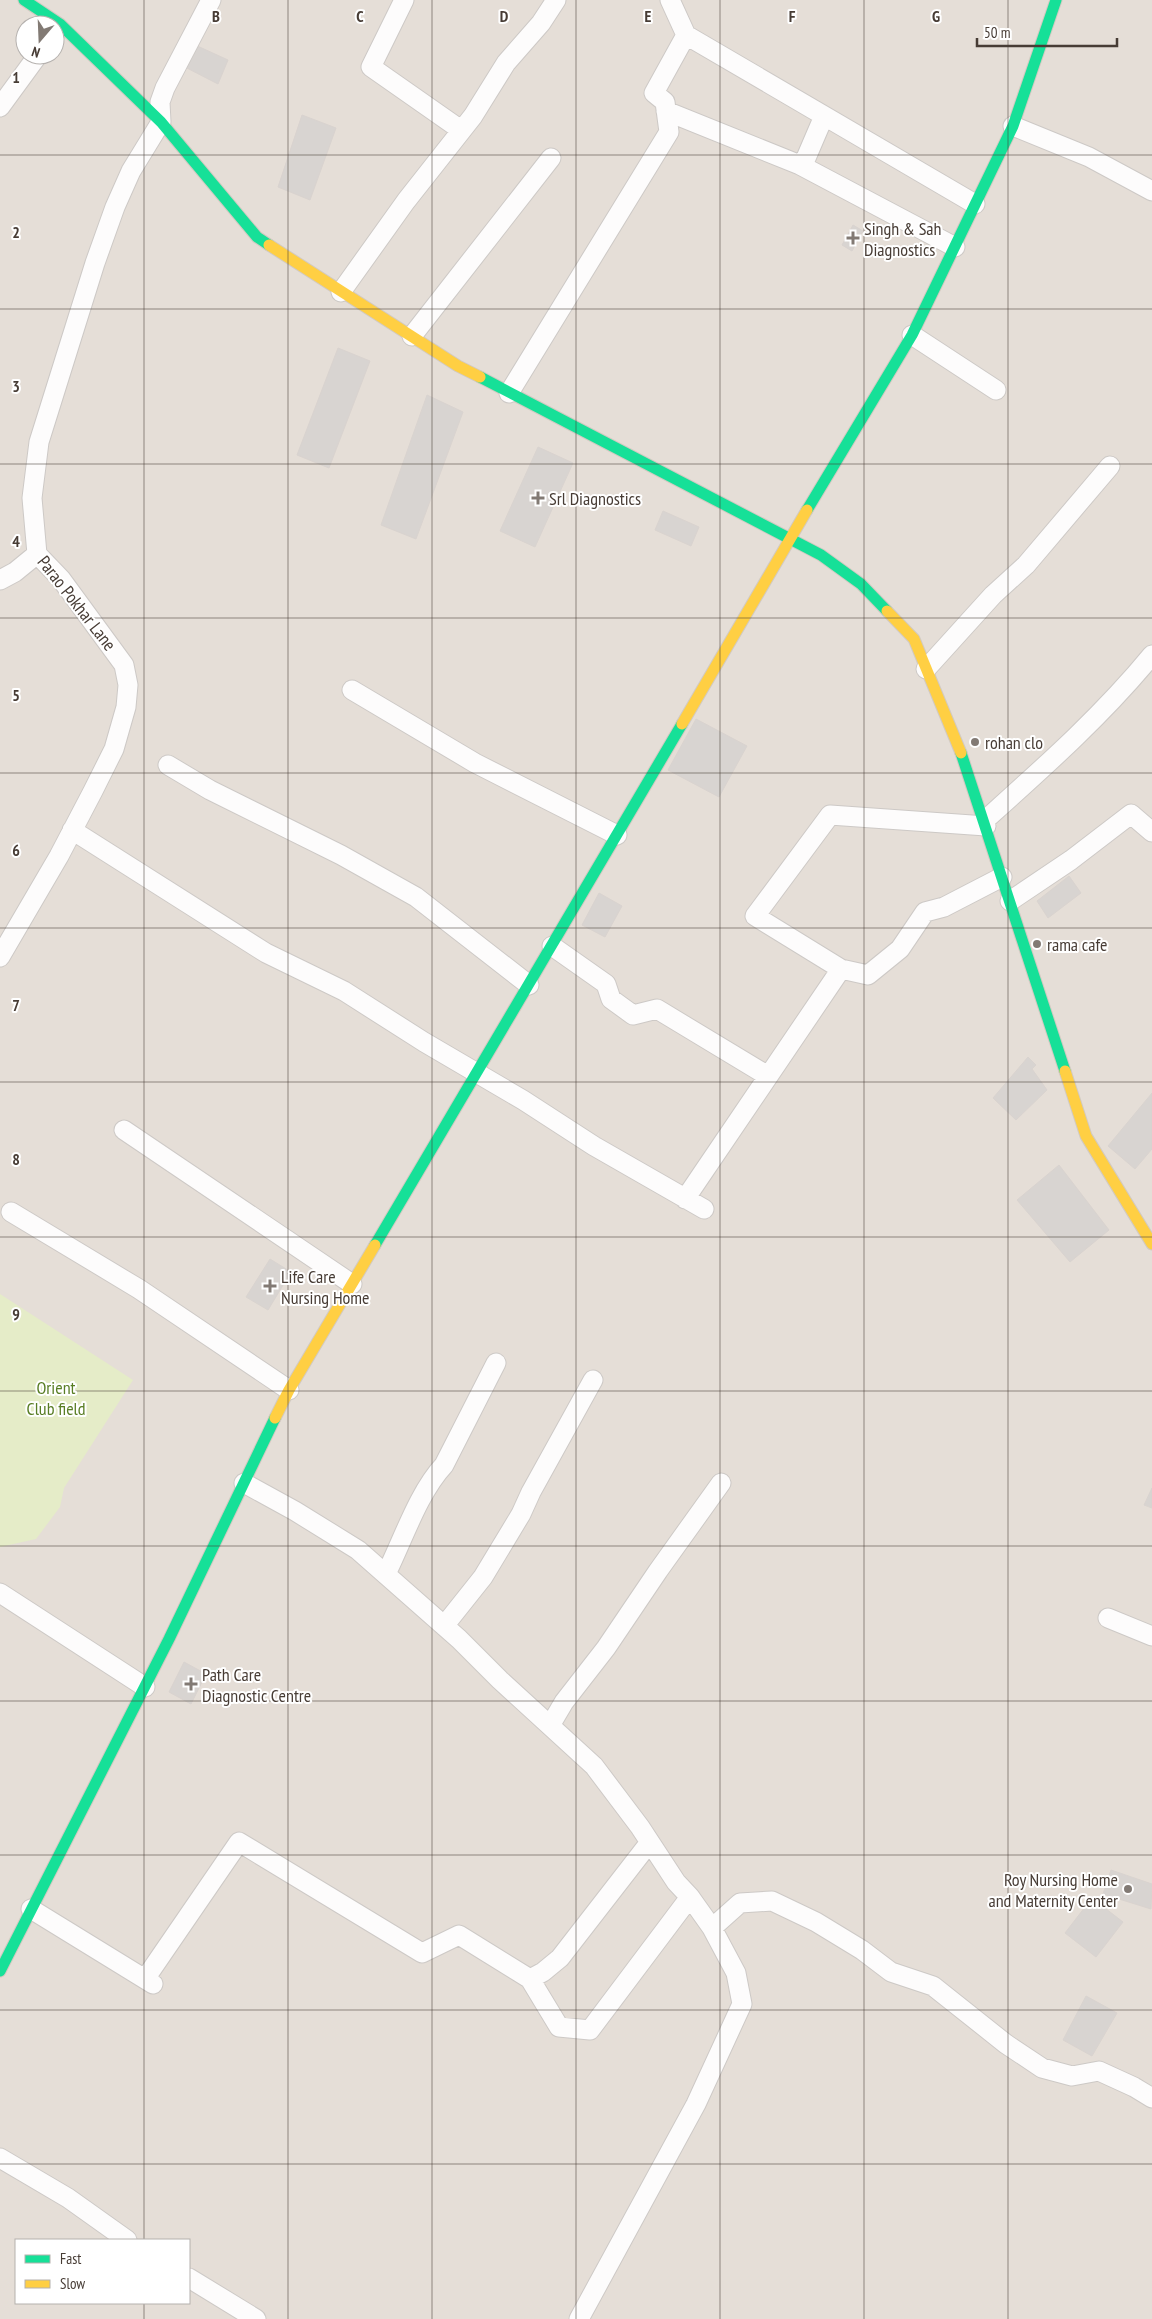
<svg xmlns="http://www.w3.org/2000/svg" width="1152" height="2319" font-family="'PT Sans Narrow',sans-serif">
<rect width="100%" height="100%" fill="#f0edea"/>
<path fill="#e5ded7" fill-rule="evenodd" d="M0,0H1152V2319H0ZM25,25H55V55H25ZM16,2240H189V2303H16Z"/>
<path fill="#e5ecc8" d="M0,1294L133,1380L64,1488L60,1507L36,1539L0,1547Z"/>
<path fill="#d8d4d1" stroke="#d9d3cf" d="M193,44L228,60L218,84L183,66Z
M302,115L336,128L310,200L278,187Z
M853,225L863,231L852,251L842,245Z
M338,348L370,361L329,468L297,455Z
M427,395L463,412L416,539L381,525Z
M538,447L573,463L535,547L500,531Z
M663,511L699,527L691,546L655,530Z
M696,719L747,746L719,797L668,770Z
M1069,876L1081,893L1048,918L1037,901Z
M599,893L622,906L605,937L582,925Z
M1028,1057L1036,1065L1032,1069L1047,1090L1016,1120L993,1098Z
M1152,1093V1149L1135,1169L1108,1146Z
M1059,1165L1109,1230L1070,1262L1017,1200Z
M270,1259L291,1272L268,1310L246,1297Z
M1152,1488V1508L1144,1505Z
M184,1662L206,1674L191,1704L169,1692Z
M1111,1870L1152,1884L1151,1909L1103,1894Z
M1092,1898L1123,1922L1096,1957L1065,1933Z
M1086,1996L1117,2013L1092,2056L1063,2040Z"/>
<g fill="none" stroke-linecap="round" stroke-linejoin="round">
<defs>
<path id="street" d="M404,0L371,67L461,130
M670,0L686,35
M0,107L38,55
M666,111L800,165L806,158L824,116
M1013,126L1089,157L1152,191
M800,165L955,247
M341,292L406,201L473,116L506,63L541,23L556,0
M912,335L996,390
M412,336L551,158
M509,393L669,132L665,102L654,93L686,35L975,204
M0,580L15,572L37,554
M926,669L993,595L1026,565L1110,466
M352,690L475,763L617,835
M168,765L210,790L341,855L416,897L529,985
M984,821C1043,768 1102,716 1152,655
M72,830L266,953L344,991L424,1042L523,1100L594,1146L704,1209
M1010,901L1071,860L1131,814L1152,832
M552,946L606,984L611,999L633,1015L657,1009L768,1076
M0,957L59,856L93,791L114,749L126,707L128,685L124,665L61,579L37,554L32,498L39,442L95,263L115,207L131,171L161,122L160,102L165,88L211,0
M841,969L755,916L830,815L986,826
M124,1130L352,1284
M685,1199L841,969L868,975L900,949L925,912L944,907L1002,877
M11,1212L139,1289L289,1390
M244,1483L295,1511L358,1550L459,1639L500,1680L594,1766L640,1827L676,1882L690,1897L712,1928L736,1973L742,2004L696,2104L579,2319
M386,1574C403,1540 418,1493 444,1465L496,1363
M0,1593L145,1687
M1108,1618L1152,1636
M444,1626L483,1577L521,1514L531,1492L593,1380
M551,1724L564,1702L606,1648L658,1571L721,1483
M31,1909L153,1984
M712,1928L740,1903L772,1901L816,1922L862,1950L891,1972L933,1986L1006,2044L1042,2068L1072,2076L1099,2071L1134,2087L1152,2098
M145,1979L239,1842L422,1953L459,1935L530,1979L543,1972L560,1958L650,1842
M530,1979L559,2027L590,2030L690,1897
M0,2158L68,2198L127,2240
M189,2278L256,2319"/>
<path id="fast" d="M24,0L60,24L161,122L257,237L269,245
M480,377L821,555L861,584L887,611
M807,510L912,335L1013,126L1056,0
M961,753L1065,1071
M375,1245L682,724
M0,1971L169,1639L275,1418"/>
<path id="slow" d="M269,245L458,366L480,377
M887,611L914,639L961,753
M682,724L807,510
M1065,1071L1086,1136L1152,1244
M275,1418L289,1390L375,1245"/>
</defs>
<use href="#street" stroke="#cdc9c6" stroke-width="21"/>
<use href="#fast" stroke="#d2cac1" stroke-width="13"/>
<use href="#slow" stroke="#d2cac1" stroke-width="13"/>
<use href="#street" stroke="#fdfcfc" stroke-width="19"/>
<use href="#fast" stroke="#16e098" stroke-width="11"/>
<use href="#slow" stroke="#ffcf43" stroke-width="11"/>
</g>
<path fill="none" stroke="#473c35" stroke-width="1" stroke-opacity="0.55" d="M144,0V2240M288,0V2319M432,0V2319M576,0V2319M720,0V2319M864,0V2319M1008,0V2319M0,155H1152M0,309H1152M0,464H1152M0,618H1152M0,773H1152M0,928H1152M0,1082H1152M0,1237H1152M0,1391H1152M0,1546H1152M0,1701H1152M0,1855H1152M0,2010H1152M0,2164H1152M144,2303V2319"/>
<g fill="#827a74" stroke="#fff" stroke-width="2">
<path d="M850.5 230.5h5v5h5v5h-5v5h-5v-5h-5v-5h5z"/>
<path d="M535.5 490.5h5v5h5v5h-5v5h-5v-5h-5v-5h5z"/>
<circle cx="975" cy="742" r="5"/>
<circle cx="1037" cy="944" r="5"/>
<path d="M267.5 1278.5h5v5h5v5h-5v5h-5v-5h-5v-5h5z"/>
<path d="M188.5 1676.5h5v5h5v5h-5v5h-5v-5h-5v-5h5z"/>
<circle cx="1128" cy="1889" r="5"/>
</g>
<g text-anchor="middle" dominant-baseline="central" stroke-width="4" stroke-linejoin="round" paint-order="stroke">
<g font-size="18" fill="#473c35" stroke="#fff" text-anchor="start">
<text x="864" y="228">Singh &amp; Sah<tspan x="864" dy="21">Diagnostics</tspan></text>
<text x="549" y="498">Srl Diagnostics</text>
<text x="985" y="742">rohan clo</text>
<text x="1047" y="944">rama cafe</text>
<text x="281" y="1276">Life Care<tspan x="281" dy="21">Nursing Home</tspan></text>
<text x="202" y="1674">Path Care<tspan x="202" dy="21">Diagnostic Centre</tspan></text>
<text x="1118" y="1879" text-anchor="end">Roy Nursing Home<tspan x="1118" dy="21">and Maternity Center</tspan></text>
</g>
<g font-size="18" fill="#473c35" stroke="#fff">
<text transform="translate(77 603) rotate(52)">Parao Pokhar Lane</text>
</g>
<g font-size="18" fill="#587d24" stroke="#fff">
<text x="56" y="1387">Orient<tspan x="56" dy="21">Club field</tspan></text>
</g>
</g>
<g font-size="16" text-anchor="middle" font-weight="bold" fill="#473c35" stroke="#fff" stroke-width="4" stroke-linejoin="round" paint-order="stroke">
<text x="216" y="22">B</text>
<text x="360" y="22">C</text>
<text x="504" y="22">D</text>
<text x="648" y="22">E</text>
<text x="792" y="22">F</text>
<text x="936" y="22">G</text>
<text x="16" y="83">1</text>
<text x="16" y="238">2</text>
<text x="16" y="392">3</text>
<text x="16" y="547">4</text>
<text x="16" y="701">5</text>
<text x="16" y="856">6</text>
<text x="16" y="1011">7</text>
<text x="16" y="1165">8</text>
<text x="16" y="1320">9</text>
</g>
<rect x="15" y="2239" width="175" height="65" fill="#ffffff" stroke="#b5b1ae"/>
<rect x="25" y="2255" width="25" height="8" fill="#16e098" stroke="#b5b1ae"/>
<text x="60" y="2264" font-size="15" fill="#473c35">Fast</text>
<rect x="25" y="2280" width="25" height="8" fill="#ffcf43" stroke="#b5b1ae"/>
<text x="60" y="2289" font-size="15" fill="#473c35">Slow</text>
<g transform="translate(40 40) rotate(199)"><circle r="24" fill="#ffffff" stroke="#b5b1ae"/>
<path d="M0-4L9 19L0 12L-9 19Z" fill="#827a74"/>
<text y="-8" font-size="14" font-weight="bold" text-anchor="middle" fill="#473c35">N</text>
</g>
<path d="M977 38v8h140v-8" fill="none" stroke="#473c35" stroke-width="2.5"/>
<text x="984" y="38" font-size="15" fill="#473c35" stroke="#ffffff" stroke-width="4" paint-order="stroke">50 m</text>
</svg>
